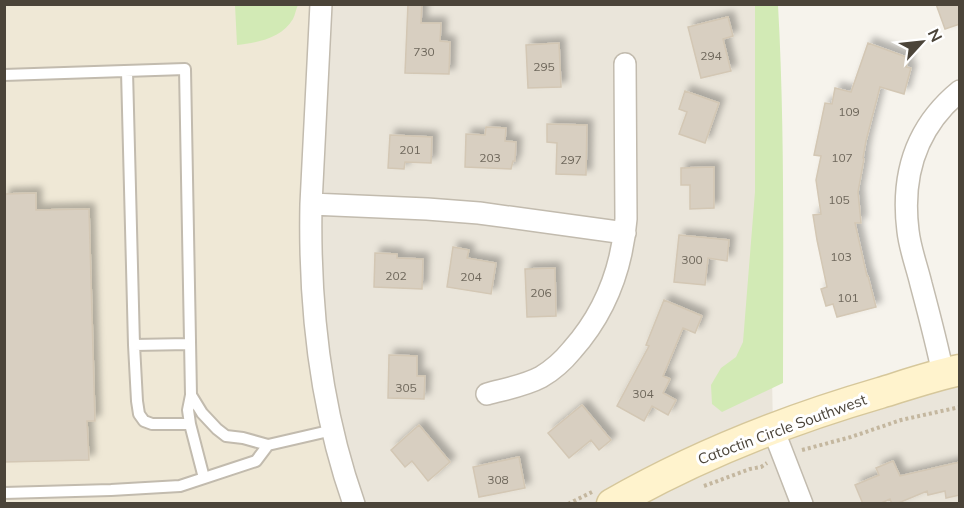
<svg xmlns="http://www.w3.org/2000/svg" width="964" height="508" font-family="Mulish,sans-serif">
<defs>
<filter id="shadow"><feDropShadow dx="5.5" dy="-5.5" stdDeviation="3" flood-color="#0004"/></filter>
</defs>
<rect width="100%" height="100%" fill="#f6f3ec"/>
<path fill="#eae5da" d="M320,5H765L773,429L959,370V503H358L315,320Z"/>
<path fill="#efe8d6" d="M4,5H320L315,320L354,503H5Z"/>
<path fill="#d2eab5" d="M235,5V4L298,5C296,9 295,15 293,19C282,38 257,43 237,45Z
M755,5H778C785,130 783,257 783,383L722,412L712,404L711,385L721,368L736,357L743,342L755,192Z"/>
<path fill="#d8cfc1" stroke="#d3c7b4" stroke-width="1.5" filter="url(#shadow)" d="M408,4H422L421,23H441L440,41L450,42L449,74L405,73Z
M936,4H960V24L945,29Z
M728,17L733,36L723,39L731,71L701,78L688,27Z
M559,43L561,87L528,88L526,45Z
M868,43L909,58L906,67L911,68L904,94L880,87L866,141L863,158L864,159L858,192L861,223H855L867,276H868L876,307L837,317L833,304L826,306L821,289L827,287L817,240L813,215L821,214L816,180L821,156L814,155L825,103L832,104L835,88L851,92Z
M685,91L719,103L705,143L679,134L687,112L679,109Z
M547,124L587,125L586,175L556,174L557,143L547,142Z
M486,127L506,128L505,141L516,142L515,161H513L511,169L465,167L466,134L485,135Z
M390,135L432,137L431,163L405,162L404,169L388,168Z
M714,167V208L690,209V185H681V168Z
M36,193V210L89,209L95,421H87L89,460L4,462V194Z
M679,235L729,240L727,261L708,258L705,285L674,282Z
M453,247L469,250L467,258L496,263L491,294L447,287Z
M375,253L397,254V258L423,259L422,289L374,287Z
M555,268L556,316L527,317L525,269Z
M664,300L702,316L695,333L683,328L663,376L670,379L663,393L676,400L668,415L652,406L644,421L617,406L649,346L646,345Z
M389,355L417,356V376H425L424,399L388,398Z
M582,405L611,440L599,450L591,440L569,458L548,433Z
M419,425L450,462L428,481L412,461L405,467L391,450Z
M519,457L525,488L479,497L473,467Z
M893,461L900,476L960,462V495L946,498L945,491L928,495L927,491L896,504H892L890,499L879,504H863L855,485L879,475L876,468Z"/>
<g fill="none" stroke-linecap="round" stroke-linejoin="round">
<defs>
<path id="lane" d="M127,71L134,345L189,344
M4,75L185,69L191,395L188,410L190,424L204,478
M134,345L137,401L139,414L144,421L152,424H190
M191,395L202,413L217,429L226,436L243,438L268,445L333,430
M4,493L111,490L180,486L256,461L268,445"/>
<path id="street" d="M321,4L311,204C309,305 320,408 354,504
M311,204L427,209L479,213L625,233
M943,374C937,344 929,314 921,284C917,267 910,249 908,231C901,175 916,127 960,91
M487,394C505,389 524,386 541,377C553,370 563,361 572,350C605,313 622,268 626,219L625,64
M773,429L802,504"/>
<path id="secondary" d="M612,504C696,456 787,420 880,393C906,385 932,376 960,370"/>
</defs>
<use href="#lane" stroke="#c2bbae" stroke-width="14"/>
<use href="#street" stroke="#c2bbae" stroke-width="24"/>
<use href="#secondary" stroke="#d6c79b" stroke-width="33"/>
<path stroke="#c4b79f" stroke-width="4" stroke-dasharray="3 3" stroke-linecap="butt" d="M802,450L851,437L901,420L960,407
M704,486L750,469L761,467L767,463
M568,504L592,492"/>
<use href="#lane" stroke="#fff" stroke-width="10"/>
<use href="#street" stroke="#fff" stroke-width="21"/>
<use href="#secondary" stroke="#fff3cd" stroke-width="30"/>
</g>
<g text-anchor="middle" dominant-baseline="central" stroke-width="6" stroke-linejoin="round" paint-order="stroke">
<g font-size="12" fill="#6e675b">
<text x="424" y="51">730</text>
<text x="711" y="55">294</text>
<text x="544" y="66">295</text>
<text x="849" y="111">109</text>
<text x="410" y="149">201</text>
<text x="490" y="157">203</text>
<text x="842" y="157">107</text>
<text x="571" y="159">297</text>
<text x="839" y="199">105</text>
<text x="841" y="256">103</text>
<text x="692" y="259">300</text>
<text x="396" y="275">202</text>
<text x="471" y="276">204</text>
<text x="541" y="292">206</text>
<text x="848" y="297">101</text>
<text x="406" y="387">305</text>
<text x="643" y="393">304</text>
<text x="498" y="479">308</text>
</g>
<g font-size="15" fill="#4b4439" stroke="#fff">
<text transform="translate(782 429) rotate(-20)">Catoctin Circle Southwest</text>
</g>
</g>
<rect width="964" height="508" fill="none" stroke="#4b4439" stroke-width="12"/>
<g transform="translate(922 42) rotate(63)" stroke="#ffffff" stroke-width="4.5" paint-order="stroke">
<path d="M0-4.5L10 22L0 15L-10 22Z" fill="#4b4439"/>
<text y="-9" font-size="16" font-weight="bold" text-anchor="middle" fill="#4b4439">N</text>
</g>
</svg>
